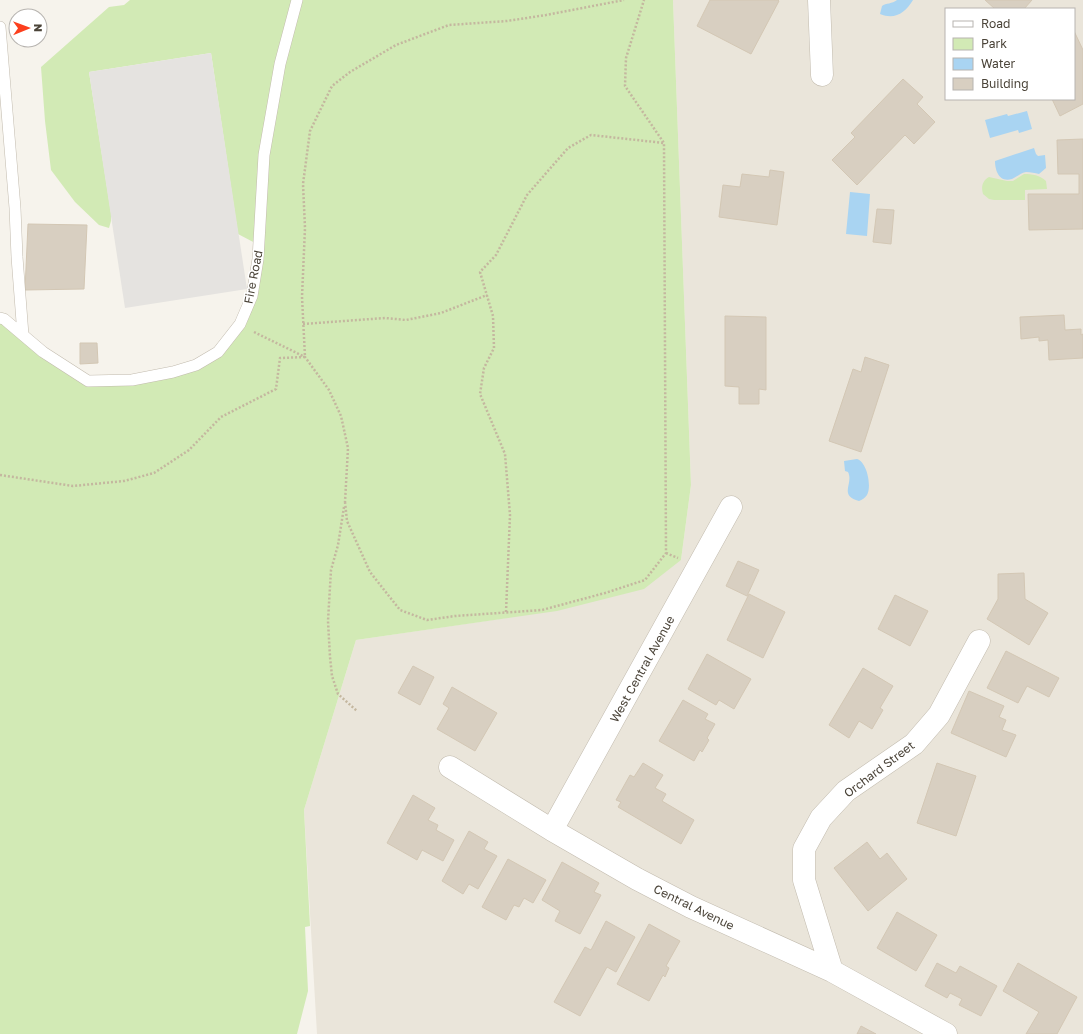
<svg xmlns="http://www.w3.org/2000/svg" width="1083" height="1034" font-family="'Golos Text',sans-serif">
<rect width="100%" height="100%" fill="#f6f3ec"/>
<path fill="#eae5da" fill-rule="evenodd" d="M673,0H1083V1034H317L304,810L356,640L506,618L681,560L691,485ZM946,9H1074V99H946Z"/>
<path fill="#d2eab5" d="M130,0H673L691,485L681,560L644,589L557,611L356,640L304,810L310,926L305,927L308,991L297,1034H0V318L88,381L132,380L199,363L240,324L259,245L238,234L211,53L89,72L111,213V221L109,228L99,225L75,202L51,170L45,121L41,67L109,7L124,5Z
M1024,174C1032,174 1040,175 1046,181L1047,189L1025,190V200H994L989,199L983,194C981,187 982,181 989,177L1007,181H1013Z"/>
<path fill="#e5e3e0" d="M211,53L247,289L125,308L89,72Z"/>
<path fill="#a9d4f2" d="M897,0H913C905,13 895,20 880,14L882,6C886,3 892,4 897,0Z
M1027,111L1032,129L1019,133L1018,130L990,138L985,120L1007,114L1008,116Z
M1034,148L1036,154L1038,156L1045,155L1046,168L1039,174C1035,173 1031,172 1026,172C1020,173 1017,177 1012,179C999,183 995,170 995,161Z
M850,192L870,194L867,236L846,234Z
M857,459C867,462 872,486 867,495C865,498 862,500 859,501C838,495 854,484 848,472L845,471L844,461Z"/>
<path fill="#d8cfc1" stroke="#d3c7b4" d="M710,0H778L779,1L751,54L697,26Z
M985,0H1032L1024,9H995Z
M1074,31L1083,50V104L1060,116L1052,99H1074Z
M903,79L923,97L917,104L935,122L914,144L905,135L857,185L832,160L855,137L851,133Z
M1083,139V229L1029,230L1028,194H1079V174H1058L1057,140Z
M770,170L784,172L777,225L719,217L723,185L740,187L742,174L769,177Z
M877,209L894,210L891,244L873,242Z
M28,224L87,225L84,289L25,290Z
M1064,315L1065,330L1081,329V335L1083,334V358L1049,360L1048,340L1039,341V337L1021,339L1020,317Z
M725,316L766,317V390L759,389V404H739V387L725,386Z
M80,343H97L98,363L80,364Z
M865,357L889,365L861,452L829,441L853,369L861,372Z
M738,561L759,570L747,596L726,586Z
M1024,573L1025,599L1048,613L1029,645L987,619L998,599V574Z
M749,594L785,612L763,658L727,640Z
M895,595L928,611L910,646L878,629Z
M1006,651L1059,678L1049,697L1027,686L1018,703L987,688Z
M707,654L751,679L734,709L719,700L716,705L688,689Z
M413,666L434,677L420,705L398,693Z
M863,668L893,686L880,708L883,710L872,729L859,721L849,738L829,725Z
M452,687L497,713L475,751L437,729L449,708L443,704Z
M969,691L1004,706L999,717L1006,720L1002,730L1016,735L1006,757L951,733Z
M683,700L708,714L705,719L715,724L707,738L709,740L702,752L700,750L694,761L659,741Z
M643,763L663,775L655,788L666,794L662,801L694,820L681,844L618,807L621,802L616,800L630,775L634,777Z
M937,763L976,776L956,836L917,823Z
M413,795L435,808L428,820L438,825L436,830L454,840L443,861L422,850L417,860L387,843Z
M469,831L488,842L484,849L497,856L478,889L469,884L463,894L442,881Z
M867,842L880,859L887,853L907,879L868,911L834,868Z
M508,859L546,880L533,903L524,898L519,907L514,905L506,920L482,907Z
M562,862L599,883L594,892L601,895L580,934L555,921L560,911L542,900Z
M897,912L937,935L916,971L877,948Z
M606,921L635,937L616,972L607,967L580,1016L554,1002L585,947L591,950Z
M649,924L680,941L666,966L669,968L665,977L663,975L649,1001L617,984Z
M937,963L956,973L960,966L997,986L981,1016L959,1005L962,999L950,993L947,998L925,986Z
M1018,963L1077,997L1057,1034H1026L1039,1012L1003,991Z
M861,1026L876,1034H857Z"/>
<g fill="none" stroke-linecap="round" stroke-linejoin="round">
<defs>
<path id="service" d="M0,27L15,208L17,257L23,335
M0,318L4,319L43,352L88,381L132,380L173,372L196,365L218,352L240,324L252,296L258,259L264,155L280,64L297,0"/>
<path id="minor" d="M819,0L822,75
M450,767L552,830L637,879L691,907L832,971L946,1034
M552,830L731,507
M832,971L804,880V849L821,818L846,791L914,744L939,715L979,641"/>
</defs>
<use href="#service" stroke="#c2bbae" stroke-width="12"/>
<use href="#minor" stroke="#c2bbae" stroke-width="23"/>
<path stroke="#c4b79f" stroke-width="2.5" stroke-dasharray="2 2" stroke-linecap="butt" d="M303,324L385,318L406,320L441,313L487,295
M254,332L305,357L329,390L341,416L348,448L345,502
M0,475L73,486L124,481L154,473L189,450L221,417L276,389L280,358L305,357L302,297L305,228L303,184L310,131L332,86L350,72L396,45L449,25L507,21L546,15L624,0
M345,502L347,521L370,572L400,610L427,620L455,616L542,610L605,593L645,580L666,553L664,143L625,86L626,58L644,0
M344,507L338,545L331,570L328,621L330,657L332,676L338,694L357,711
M666,553L678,558
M506,612L510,515L505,454L480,394L484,368L494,348L493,316L480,272L496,255L527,195L568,148L591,135L664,143"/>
<use href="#service" stroke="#fff" stroke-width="11"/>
<use href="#minor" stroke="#fff" stroke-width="22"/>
</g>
<g text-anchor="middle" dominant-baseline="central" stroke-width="3" stroke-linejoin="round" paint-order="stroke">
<g font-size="12" fill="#4b4439" stroke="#fff">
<text transform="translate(253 277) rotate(-79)">Fire Road</text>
<text transform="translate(642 669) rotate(-61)">West Central Avenue</text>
<text transform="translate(879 769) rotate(-37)">Orchard Street</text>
<text transform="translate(694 907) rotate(26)">Central Avenue</text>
</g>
</g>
<rect x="945" y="8" width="130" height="92" fill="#ffffff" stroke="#b7b4b0"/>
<rect x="953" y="21" width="20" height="6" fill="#ffffff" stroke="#b7b4b0"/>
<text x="981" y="28" font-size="12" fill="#4b4439">Road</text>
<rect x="953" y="38" width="20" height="12" fill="#d2eab5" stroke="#b7b4b0"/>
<text x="981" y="48" font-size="12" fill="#4b4439">Park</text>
<rect x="953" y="58" width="20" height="12" fill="#a9d4f2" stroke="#b7b4b0"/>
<text x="981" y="68" font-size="12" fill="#4b4439">Water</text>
<rect x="953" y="78" width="20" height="12" fill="#d8cfc1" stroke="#b7b4b0"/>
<text x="981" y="88" font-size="12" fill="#4b4439">Building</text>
<g transform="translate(28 28) rotate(89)"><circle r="19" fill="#ffffff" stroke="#b7b4b0"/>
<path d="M0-3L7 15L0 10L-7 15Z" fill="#fc3f1d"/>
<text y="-6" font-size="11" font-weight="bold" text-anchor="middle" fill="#4b4439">N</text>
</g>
</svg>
